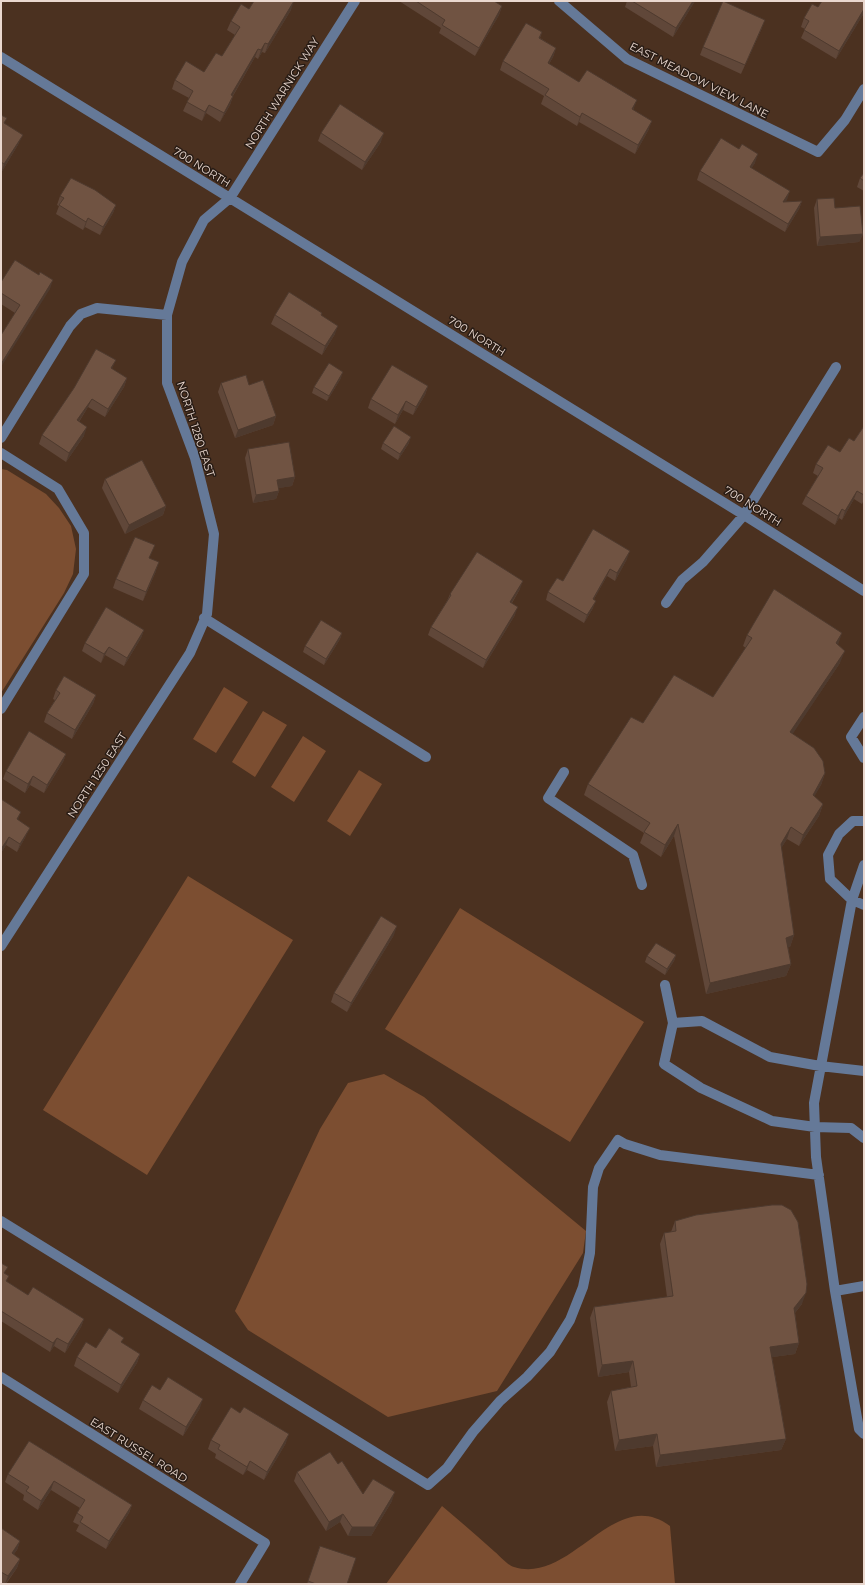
<svg xmlns="http://www.w3.org/2000/svg" width="865" height="1585" font-family="Montserrat,sans-serif">
<rect width="100%" height="100%" fill="#4b3120"/>
<path fill="#7c4e31" d="M1,469L7,470L46,494L59,508L71,526L76,549L73,574L64,593L1,693Z
M224,687L248,702L216,753L193,739Z
M263,711L287,725L255,777L232,762Z
M303,736L326,751L294,802L271,787Z
M359,770L382,784L350,836L327,821Z
M188,876L293,940L147,1175L43,1110Z
M460,908L644,1022L570,1142L385,1029Z
M384,1074L424,1097L586,1231L583,1253L497,1391L388,1417L248,1330L235,1311L320,1129L348,1083Z
M442,1506C460,1521 477,1536 495,1552C500,1556 507,1565 514,1567C572,1585 614,1484 670,1526L675,1584H386Z"/>
<g fill="none" stroke-linecap="round" stroke-linejoin="round">
<path stroke="#657998" stroke-width="10" d="M559,1L627,59L818,152L845,120L864,89
M1,57L744,515L864,591
M1,438L70,326L81,314L97,308L167,315
M1,453L58,489L84,533V574L1,709
M666,603L682,580L703,562L744,515L836,367
M204,618L426,757
M864,717L851,737L864,758
M564,772L548,798L633,855L642,885
M864,821H853L839,834L828,855L830,879L852,900L864,905
M864,865L852,900L814,1103L816,1157L835,1291L859,1429L864,1434
M1,946L190,653L207,614L214,534L195,458L167,383V315L182,262L204,220L230,198L355,1
M665,985L673,1023
M864,1071L820,1066L770,1057L702,1021L673,1023L664,1064L701,1088L772,1121L815,1127L851,1128L864,1138
M1,1221L428,1485L447,1468L473,1432L500,1401L527,1377L550,1352L570,1320L583,1287L590,1253L593,1187L599,1168L618,1140L625,1144L660,1155L819,1175
M835,1291L864,1286
M1,1377L265,1543L240,1584"/>
</g>
<path fill="#604739" d="M399,1H494L502,6L499,15L475,56L439,33L441,28Z
M627,1H695L673,37L625,7Z
M864,1V13L836,59L801,38L805,29L801,27L804,18L818,7Z
M249,9L291,10L265,53L262,52L258,59L255,57L233,96L230,105L220,122L206,113L202,121L183,111L189,98L172,89L175,80L204,72L222,56L235,35L227,30L231,21Z
M762,28L741,74L700,55L703,47Z
M542,32L540,38L556,48L553,57L549,64L579,82L634,108L633,110L649,129L635,154L579,122L577,126L541,104L544,96L500,70L503,61Z
M1,115L5,124L19,143L1,173Z
M321,133L381,142L362,170L318,141Z
M755,163L751,168L790,191L785,202L802,201L799,209L785,232L697,180L700,171Z
M864,173V191L857,187L860,178Z
M60,196L116,205L113,213L100,235L85,227L83,230L56,214L59,206L57,205Z
M817,199L835,208L863,234L859,242L817,246L814,208Z
M1,282L50,289L15,313L1,304Z
M322,313L321,316L335,334L322,355L271,324L275,315Z
M112,369L127,378L124,387L105,417L88,407L79,422L84,436L66,462L39,444L42,435Z
M341,378L327,401L312,393L314,387Z
M221,383L249,385L276,416L273,425L235,438L218,392Z
M428,386L425,395L413,415L403,410L395,424L368,408L371,399Z
M864,426V500L862,504L854,499L842,520L839,518L835,525L802,504L806,496L818,476L813,473L816,464L840,452L854,441Z
M383,443H409L398,460L381,449Z
M248,449L295,477L292,486L278,488L279,491L276,499L253,503L245,458Z
M105,479L166,506L163,515L125,534L102,488Z
M627,559L615,581L607,576L594,599L593,608L584,623L546,600L548,592L563,581Z
M156,571L143,601L113,588L116,579Z
M520,589L512,603L515,615L483,668L428,635L431,627L447,601L450,594Z
M144,630L141,638L124,666L105,655L101,663L82,651L85,643Z
M342,633L340,639L324,665L303,652L305,646Z
M747,635L838,645L840,663L792,734L825,773L821,785L814,796L823,804L819,816L799,846L787,839L781,848L794,935L790,947H788L791,964L786,976L706,994L674,836L661,857L640,843L644,833L584,795L588,784L643,723L713,697L746,648L743,646Z
M56,690L96,695L93,704L72,739L44,722L47,713L55,700L53,699Z
M66,754L63,762L44,793L30,785L25,793L3,779L6,771Z
M1,799L18,820L26,836L17,852L6,845L1,853Z
M394,935L347,1012L331,1002L334,993Z
M676,955L674,961L665,975L645,962L647,956Z
M675,1221L802,1304L795,1313L799,1343L795,1354L772,1357L786,1439L781,1450L656,1467L653,1446L615,1451L607,1402L611,1391L631,1387L629,1372L598,1377L590,1318L594,1307L667,1297L660,1244L664,1233L671,1232Z
M1,1263L5,1274L7,1282L28,1295L84,1319L81,1327L65,1353L54,1346L50,1352L1,1321Z
M122,1343L140,1354L137,1363L118,1393L74,1366L77,1357L96,1348Z
M160,1390L200,1408L183,1436L139,1409L143,1400Z
M211,1440L286,1443L264,1480L247,1470L243,1475L215,1458L216,1454L208,1449Z
M29,1441L132,1505L129,1513L106,1549L76,1531L79,1525L73,1522L77,1513L80,1508L51,1490L38,1510L23,1500L24,1495L5,1482L8,1474Z
M338,1464L363,1494L392,1501L371,1536H348L340,1522L326,1531L294,1481L297,1472Z
M1,1528L20,1541L17,1550L13,1555L20,1559L17,1568L6,1584H3L1,1582Z
M320,1546L347,1584H307Z"/>
<path fill="#4e3a2e" d="M294,1L291,10L265,53L268,44Z
M693,1H695L673,37L676,28Z
M502,6L499,15L475,56L479,48Z
M864,9V13L836,59L839,51Z
M765,20L762,28L741,74Z
M265,43L262,52L258,59L261,50Z
M556,48L553,57L544,72L548,63Z
M258,49L255,57L228,104L231,95Z
M233,96L230,105L220,122L224,113Z
M637,100L634,108L628,118L632,109Z
M209,105L206,113L202,121L205,112Z
M582,113L579,122L577,126L580,117Z
M652,121L649,129L635,154L638,145Z
M384,133L381,142L362,170L365,162Z
M23,135L19,143L1,173L4,164Z
M758,154L755,163L747,176L750,167Z
M790,191L787,200L780,211L783,202Z
M802,201L799,209L785,232L788,224Z
M116,205L113,213L100,235L103,227Z
M88,218L85,227L83,230L86,222Z
M863,234L859,242L817,246L820,237Z
M53,280L50,289L1,367V364Z
M338,326L335,334L322,355L325,346Z
M116,360L112,369L111,368Z
M343,372L341,378L327,401L329,396Z
M127,378L124,387L105,417L108,409Z
M428,386L425,395L413,415L416,407Z
M92,399L88,407L74,429L77,420Z
M406,401L403,410L395,424L398,415Z
M276,416L273,425L235,438L238,430Z
M87,427L84,436L66,462L69,453Z
M411,437L409,443L398,460L400,454Z
M295,477L292,486L274,489L277,480Z
M279,491L276,499L253,503L256,495Z
M857,491L854,499L842,520L845,511Z
M166,506L163,515L125,534L129,525Z
M842,509L839,518L835,525L838,516Z
M630,551L627,559L615,581L617,573Z
M159,562L156,571L143,601L146,592Z
M610,569L607,576L590,606L593,599Z
M523,581L520,589L507,610L510,602Z
M596,601L593,608L584,623L587,615Z
M518,607L515,615L483,668L486,660Z
M144,630L141,638L124,666L127,658Z
M342,633L340,639L324,665L326,659Z
M842,633L838,645L836,643Z
M109,647L101,663L104,654Z
M845,651L840,663L786,744L790,732Z
M96,695L93,704L72,739L75,730Z
M66,754L63,762L44,793L47,785Z
M825,773L821,785L809,806L813,795Z
M33,776L30,785L25,793L28,784Z
M823,804L819,816L799,846L803,835Z
M21,812L18,820L17,819Z
M678,824L674,836L661,857L665,845Z
M791,827L787,839L777,855L781,844Z
M30,828L26,836L17,852L20,844Z
M9,837L6,845L1,853V849Z
M397,926L394,935L347,1012L351,1003Z
M794,935L790,947L782,949L786,938Z
M676,955L674,961L665,975L667,969Z
M791,964L786,976L706,994L710,983Z
M806,1293L802,1304L790,1319L794,1308Z
M84,1319L81,1327L65,1353L68,1344Z
M57,1338L54,1346L50,1352L53,1343Z
M799,1343L795,1354L766,1358L770,1347Z
M140,1354L137,1363L118,1393L121,1385Z
M633,1361L629,1372L598,1377L602,1365Z
M203,1399L200,1408L183,1436L186,1427Z
M289,1434L286,1443L264,1480L267,1472Z
M657,1434L653,1446L615,1451L619,1440Z
M786,1439L781,1450L656,1467L660,1455Z
M250,1461L247,1470L243,1475Z
M54,1481L51,1490L38,1510L41,1501Z
M395,1492L392,1501L371,1536H348L352,1527Z
M132,1505L129,1513L106,1549L109,1541Z
M343,1514L340,1522L326,1531L329,1522Z
M20,1541L17,1550L8,1562L12,1553Z
M20,1559L17,1568L5,1584L8,1576Z"/>
<path fill="#705342" stroke="#4e3a2e" d="M254,1H294L268,44L265,43L261,50L258,49L231,95L233,96L224,113L209,105L205,112L187,102L193,91L175,80L186,61L204,72L216,53L222,56L240,27L231,21L241,4L249,9Z
M416,1H494L502,6L479,48L442,25L445,20Z
M632,1H693L676,28Z
M723,1L765,20L745,65L703,47Z
M822,1H864V9L839,51L804,30L809,21L804,18L812,4L818,7Z
M526,23L542,32L539,38L556,48L548,63L579,82L587,70L637,100L632,109L652,121L638,145L582,113L580,117L545,95L549,89L503,61Z
M340,104L384,133L365,162L321,133Z
M1,115L7,118L4,123L23,135L4,164L1,162Z
M721,138L739,149L742,144L758,154L750,167L790,191L783,202L802,201L788,224L700,171Z
M864,173V181L860,178Z
M71,178L95,190L116,205L103,227L88,218L86,222L59,205L64,198L60,196Z
M834,198L835,208L860,206L863,234L820,237L817,199Z
M15,260L39,275L40,272L53,280L1,364V335L20,305L1,293V282Z
M289,292L322,313L321,315L338,326L325,346L275,315Z
M96,349L116,360L111,368L127,378L108,409L92,399L77,420L87,427L69,453L42,435L74,388Z
M329,363L343,372L329,396L314,387Z
M392,365L428,386L416,407L406,401L398,415L371,399Z
M246,375L249,385L263,380L276,416L238,430L221,383Z
M394,426L411,437L400,454L383,443Z
M864,426V495L857,491L845,511L842,509L838,516L806,496L823,468L816,464L828,445L840,452L849,438L854,441Z
M289,442L295,477L277,480L279,491L256,495L248,449Z
M142,460L166,506L129,525L105,479Z
M593,529L630,551L617,573L610,569L593,599L596,601L587,615L548,592L557,578L563,581Z
M135,537L155,545L149,558L159,562L146,592L116,579Z
M477,552L523,581L510,602L518,607L486,660L431,627L451,595L450,594Z
M774,589L842,633L836,643L845,651L790,732L814,748L823,761L825,773L813,795L823,804L803,835L791,827L781,844L794,935L786,938L791,964L710,983L678,824L665,845L644,832L650,823L588,784L631,717L643,723L674,675L713,697L752,638L747,635Z
M106,607L144,630L127,658L109,647L104,654L85,643Z
M321,620L342,633L326,659L305,646Z
M64,676L96,695L75,730L47,713L60,693L56,690Z
M29,731L66,754L47,785L33,776L28,784L6,771Z
M1,799L21,812L17,819L30,828L20,844L9,837L1,849Z
M381,916L397,926L351,1003L334,993Z
M656,943L676,955L667,969L647,956Z
M772,1205H782L791,1210L798,1222L807,1284L806,1293L794,1308L799,1343L770,1347L786,1439L660,1455L657,1434L619,1440L611,1391L637,1386L633,1361L602,1365L594,1307L673,1296L664,1233L676,1231L675,1221L696,1215Z
M1,1263L8,1267L4,1273L9,1276L6,1281L28,1295L33,1287L84,1319L68,1344L57,1338L53,1343L1,1311Z
M109,1328L124,1338L121,1342L140,1354L121,1385L77,1357L86,1342L96,1348Z
M168,1377L203,1399L186,1427L143,1400L152,1385L160,1390Z
M231,1407L240,1413L244,1407L289,1434L267,1472L250,1461L247,1467L218,1449L220,1445L211,1440Z
M29,1441L132,1505L109,1541L80,1522L83,1517L77,1513L85,1500L54,1481L41,1501L26,1491L29,1487L8,1474Z
M330,1452L338,1464L342,1461L363,1494L373,1479L395,1492L374,1527H352L343,1514L329,1522L297,1472Z
M1,1528L20,1541L12,1553L20,1559L8,1576L1,1572Z
M320,1546L356,1558L347,1584H316L308,1581Z"/>
<g text-anchor="middle" dominant-baseline="central" stroke-width="3" stroke-linejoin="round" paint-order="stroke">
<g font-size="11" fill="#ead8cf" stroke="#281c15">
<text transform="translate(699 80) rotate(27)">EAST MEADOW VIEW LANE</text>
<text transform="translate(282 93) rotate(-58)">NORTH WARNICK WAY</text>
<text transform="translate(202 167) rotate(32)">700 NORTH</text>
<text transform="translate(477 336) rotate(32)">700 NORTH</text>
<text transform="translate(196 429) rotate(72)">NORTH 1280 EAST</text>
<text transform="translate(753 506) rotate(32)">700 NORTH</text>
<text transform="translate(97 775) rotate(-57)">NORTH 1250 EAST</text>
<text transform="translate(139 1450) rotate(32)">EAST RUSSEL ROAD</text>
</g>
</g>
<rect width="865" height="1585" fill="none" stroke="#ead8cf" stroke-width="4"/>
</svg>
